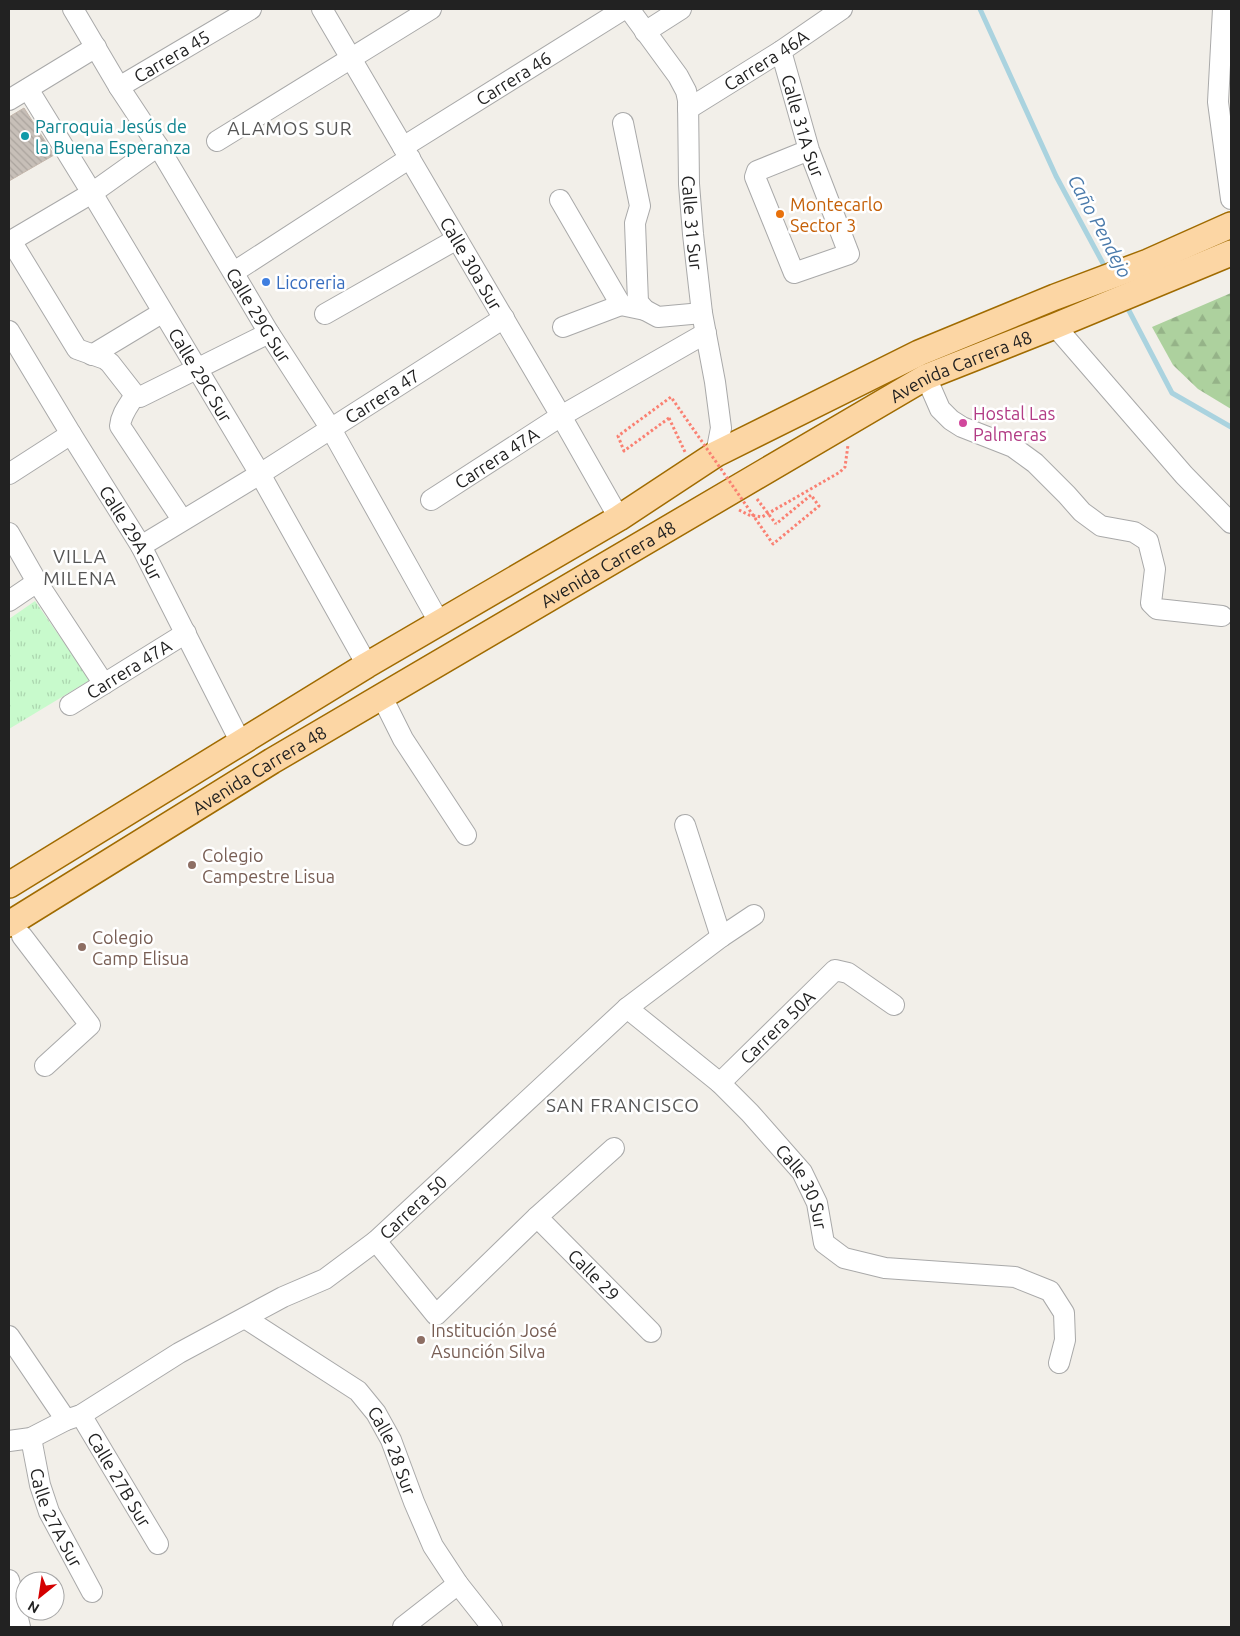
<svg xmlns="http://www.w3.org/2000/svg" width="1240" height="1636" font-family="Ubuntu,sans-serif">
<defs>
<pattern id="forest-firs" width="22" height="20" patternUnits="userSpaceOnUse" patternTransform="scale(1.25)"><rect width="22" height="20" fill="#add19e"/><path d="M5 1l3.5 6h-7zM16 11l3.5 6h-7z" fill="#95b388"/></pattern>
<pattern id="park-tufts" width="24" height="20" patternUnits="userSpaceOnUse" patternTransform="scale(1.25)"><rect width="24" height="20" fill="#c8facc"/><path d="M3 7l-1-3M5 7V3M7 7l1-3M15 17l-1-3M17 17v-4M19 17l1-3" fill="none" stroke="#acd6af"/></pattern>
<pattern id="building-back-hatch" width="6" height="6" patternUnits="userSpaceOnUse" patternTransform="scale(1.25)"><rect width="6" height="6" fill="#c7bfb8"/><path d="M-1 5l2 2M0 0l6 6M5-1l2 2" fill="none" stroke="#aba49e"/></pattern>
</defs>
<rect width="100%" height="100%" fill="#f2efe9"/>
<path fill="url(#forest-firs)" d="M1231,293V409L1198,389L1173,365L1152,327Z"/>
<path fill="url(#park-tufts)" d="M35,601L90,680L9,729V619Z"/>
<g fill="none" stroke-linecap="round" stroke-linejoin="round">
<path stroke="#aad3df" stroke-width="5" d="M980,9L1056,176L1106,269
M1125,303L1172,393L1231,427"/>
</g>
<path fill="url(#building-back-hatch)" stroke="#c4b6ab" d="M24,108L54,155L9,181V117Z"/>
<g fill="none" stroke-linecap="round" stroke-linejoin="round">
<defs>
<g id="minor">
<path id="s1" d="M73,9L119,87L158,146L269,333L331,429L439,622"/>
<path id="s2" d="M322,9L561,416L619,518"/>
<path id="s3" d="M629,9L678,76L686,91L688,100L689,184L693,234L702,313L715,382L721,428L716,454"/>
<path d="M1223,9L1218,102L1231,199"/>
<path d="M645,32L681,9"/>
<path id="s4" d="M781,51L809,150L849,254L794,273L755,177L757,171L809,150"/>
<path id="s5" d="M119,87L251,9"/>
<path id="s6" d="M28,89L92,193L260,474L367,665"/>
<path d="M9,100L96,47"/>
<path id="s7" d="M688,109L781,51L842,9"/>
<path d="M623,123L640,206L635,223L638,302L645,310L658,317L702,313"/>
<path d="M217,141L431,9"/>
<path id="s8" d="M403,147L624,9"/>
<path d="M560,200L621,305L645,310"/>
<path d="M9,242L92,193L158,146"/>
<path d="M16,249L77,349L105,359L110,363L135,395L140,397L269,333"/>
<path d="M234,272L410,158"/>
<path d="M325,314L457,239"/>
<path d="M1055,326L1184,475L1231,523"/>
<path d="M563,327L621,305"/>
<path id="s9" d="M9,331L71,434L141,546L241,743"/>
<path d="M92,355L155,317"/>
<path d="M926,377L940,409L951,420L962,427L1013,447L1035,463L1067,495L1082,512L1101,526L1134,532L1148,541L1155,569L1151,603L1157,609L1222,616"/>
<path d="M135,395C129,405 121,414 120,426L177,512"/>
<path d="M9,474L71,434"/>
<path id="s10" d="M431,500L561,416L706,333"/>
<path d="M9,533L37,582L104,684"/>
<path id="s11" d="M141,546L260,474L504,318"/>
<path d="M9,601L37,582"/>
<path d="M382,697L403,739L466,835"/>
<path id="s12" d="M70,705L186,633"/>
<path d="M685,825L721,937"/>
<path d="M22,936L90,1025L45,1066"/>
<path id="s13" d="M627,1008L720,1083L750,1113L802,1172L817,1203L824,1243L844,1258L885,1268L1015,1277L1050,1291L1064,1313L1065,1340L1059,1363"/>
<path id="s14" d="M720,1083L835,970L848,973L894,1005"/>
<path id="s15" d="M537,1217L651,1332"/>
<path d="M376,1241L436,1315L537,1217L614,1148"/>
<path id="s16" d="M245,1318L358,1391L376,1413L391,1440L414,1502L433,1546L458,1584L492,1627"/>
<path d="M9,1336L66,1420"/>
<path id="s17" d="M81,1415L158,1544"/>
<path id="s18" d="M31,1438L40,1485L49,1512L92,1592"/>
<path id="s19" d="M9,1441L31,1438L66,1420L81,1415L179,1353L283,1297L325,1279L376,1241L627,1008L721,937L754,915"/>
<path d="M9,1580L20,1627"/>
<path d="M403,1627L458,1584"/>
</g>
<g id="major">
<path d="M9,885L367,665L619,518L716,454L919,353L1055,297L1148,262L1231,225"/>
<path id="s20" d="M9,924L272,761L926,377L1055,326L1231,253"/>
</g>
</defs>
<use href="#minor" stroke="#a9a9a9" stroke-width="22"/>
<use href="#major" stroke="#a06b00" stroke-width="28"/>
<path stroke="#fa8072" stroke-width="3" stroke-dasharray="2.5 2.5" stroke-linecap="butt" d="M669,418L685,452
M757,499L776,524
M739,510L749,515L762,517L840,472L845,467L848,445"/>
<use href="#minor" stroke="#fff" stroke-width="20"/>
<use href="#major" stroke="#fcd6a4" stroke-width="25"/>
<path stroke="#fa8072" stroke-width="3" stroke-dasharray="2.5 2.5" stroke-linecap="butt" d="M669,418L624,451L618,436L671,397L773,544L819,506L811,495L776,524"/>
</g>
<circle fill="#0f9aa8" stroke="#fff" stroke-width="2" cx="25" cy="136" r="5"/>
<circle fill="#e8710a" stroke="#fff" stroke-width="2" cx="780" cy="214" r="5"/>
<circle fill="#3f7fe0" stroke="#fff" stroke-width="2" cx="266" cy="282" r="5"/>
<circle fill="#d1479c" stroke="#fff" stroke-width="2" cx="963" cy="423" r="5"/>
<g fill="#8d6e63" stroke="#fff" stroke-width="2">
<circle cx="192" cy="865" r="5"/>
<circle cx="82" cy="947" r="5"/>
<circle cx="421" cy="1340" r="5"/>
</g>
<g text-anchor="middle" dominant-baseline="central" stroke-width="5" stroke-linejoin="round" paint-order="stroke">
<g font-size="18" fill="#222" stroke="#fff">
<text stroke="none"><textPath href="#s5" startOffset="61">Carrera 45</textPath></text>
<text stroke="none"><textPath href="#s7" startOffset="92">Carrera 46A</textPath></text>
<text stroke="none"><textPath href="#s8" startOffset="130">Carrera 46</textPath></text>
<text stroke="none"><textPath href="#s4" startOffset="78">Calle 31A Sur</textPath></text>
<text stroke="none"><textPath href="#s3" startOffset="232">Calle 31 Sur</textPath></text>
<text stroke="none"><textPath href="#s2" startOffset="295">Calle 30a Sur</textPath></text>
<text stroke="none"><textPath href="#s1" startOffset="358">Calle 29G Sur</textPath></text>
<text stroke="none"><textPath href="#s20" startOffset="1104">Avenida Carrera 48</textPath></text>
<text stroke="none"><textPath href="#s6" startOffset="334">Calle 29C Sur</textPath></text>
<text stroke="none"><textPath href="#s11" startOffset="284">Carrera 47</textPath></text>
<text stroke="none"><textPath href="#s10" startOffset="78">Carrera 47A</textPath></text>
<text stroke="none"><textPath href="#s9" startOffset="236">Calle 29A Sur</textPath></text>
<text stroke="none"><textPath href="#s20" startOffset="699">Avenida Carrera 48</textPath></text>
<text stroke="none"><textPath href="#s12" startOffset="69">Carrera 47A</textPath></text>
<text stroke="none"><textPath href="#s20" startOffset="294">Avenida Carrera 48</textPath></text>
<text stroke="none"><textPath href="#s14" startOffset="80">Carrera 50A</textPath></text>
<text stroke="none"><textPath href="#s13" startOffset="254">Calle 30 Sur</textPath></text>
<text stroke="none"><textPath href="#s19" startOffset="471">Carrera 50</textPath></text>
<text stroke="none"><textPath href="#s15" startOffset="81">Calle 29</textPath></text>
<text stroke="none"><textPath href="#s16" startOffset="204">Calle 28 Sur</textPath></text>
<text stroke="none"><textPath href="#s17" startOffset="75">Calle 27B Sur</textPath></text>
<text stroke="none"><textPath href="#s18" startOffset="84">Calle 27A Sur</textPath></text>
</g>
<g font-size="18" fill="#0d838f" stroke="#fff" text-anchor="start">
<text x="35" y="126">Parroquia Jesús de<tspan x="35" dy="21">la Buena Esperanza</tspan></text>
</g>
<g font-size="18" fill="#c56008" stroke="#fff" text-anchor="start">
<text x="790" y="204">Montecarlo<tspan x="790" dy="21">Sector 3</tspan></text>
</g>
<g font-size="18" fill="#366cbe" stroke="#fff" text-anchor="start">
<text x="276" y="282">Licoreria</text>
</g>
<g font-size="18" fill="#b23c85" stroke="#fff" text-anchor="start">
<text x="973" y="413">Hostal Las<tspan x="973" dy="21">Palmeras</tspan></text>
</g>
<g font-size="18" fill="#785e54" stroke="#fff" text-anchor="start">
<text x="202" y="855">Colegio<tspan x="202" dy="21">Campestre Lisua</tspan></text>
<text x="92" y="937">Colegio<tspan x="92" dy="21">Camp Elisua</tspan></text>
<text x="431" y="1330">Institución José<tspan x="431" dy="21">Asunción Silva</tspan></text>
</g>
<g font-size="19" letter-spacing="1" fill="#555" stroke="#fff">
<text x="290" y="128">ALAMOS SUR</text>
<text x="80" y="556">VILLA<tspan x="80" dy="22">MILENA</tspan></text>
<text x="623" y="1105">SAN FRANCISCO</text>
</g>
<g font-size="19" font-style="italic" fill="#4a7aab" stroke="#fff">
<text transform="translate(1100 226) rotate(62)">Caño Pendejo</text>
</g>
</g>
<rect width="1240" height="1636" fill="none" stroke="#222222" stroke-width="20"/>
<g transform="translate(40 1596) rotate(210)"><circle r="24" fill="#ffffff" stroke="#a7a7a7"/>
<path d="M0-4L9 19L0 12L-9 19Z" fill="#d40000"/>
<text y="-8" font-size="14" font-weight="bold" text-anchor="middle" fill="#222222">N</text>
</g>
</svg>
